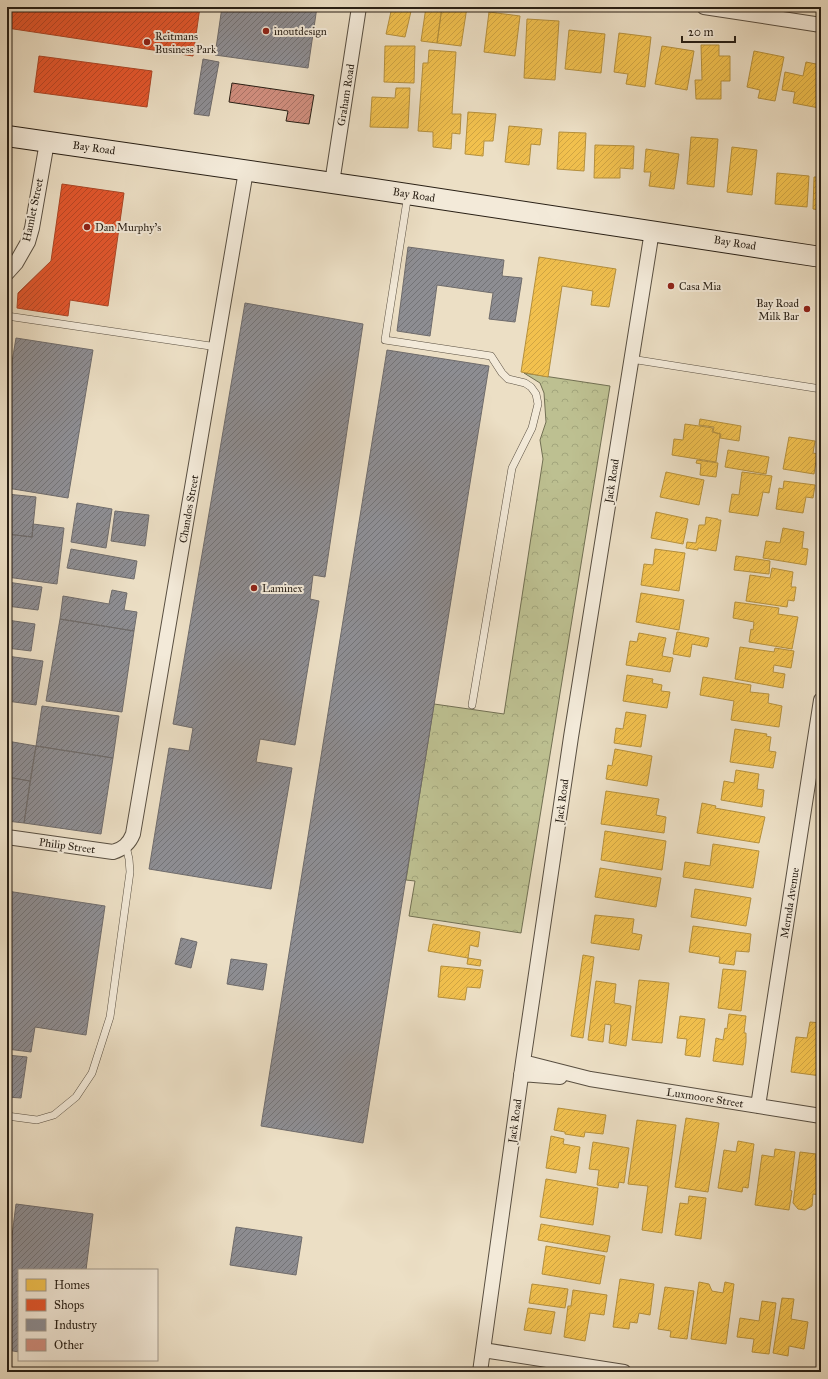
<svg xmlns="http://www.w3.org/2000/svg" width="828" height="1379" font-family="'IM FELL Great Primer',serif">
<defs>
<pattern id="park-crowns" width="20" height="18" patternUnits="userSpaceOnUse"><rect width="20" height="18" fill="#bdc091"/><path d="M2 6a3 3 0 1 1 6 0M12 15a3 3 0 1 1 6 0" fill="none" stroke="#a2a57c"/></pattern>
<pattern id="homes-hatch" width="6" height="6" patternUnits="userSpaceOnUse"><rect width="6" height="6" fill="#f2c14e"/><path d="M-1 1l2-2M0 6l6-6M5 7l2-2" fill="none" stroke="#d0a543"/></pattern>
<pattern id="shops-hatch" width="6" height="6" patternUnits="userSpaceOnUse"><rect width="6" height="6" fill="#e4572e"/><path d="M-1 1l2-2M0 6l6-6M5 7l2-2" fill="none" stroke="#b94726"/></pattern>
<pattern id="industry-hatch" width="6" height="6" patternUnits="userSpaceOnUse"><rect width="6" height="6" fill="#8d8d92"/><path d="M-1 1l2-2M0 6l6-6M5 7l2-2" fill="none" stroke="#737376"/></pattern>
<pattern id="building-hatch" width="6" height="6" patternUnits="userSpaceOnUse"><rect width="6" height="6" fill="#d08e7e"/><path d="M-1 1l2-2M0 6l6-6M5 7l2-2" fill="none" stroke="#a97366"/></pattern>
</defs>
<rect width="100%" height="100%" fill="#ecdfc5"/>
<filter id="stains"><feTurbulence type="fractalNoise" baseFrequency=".005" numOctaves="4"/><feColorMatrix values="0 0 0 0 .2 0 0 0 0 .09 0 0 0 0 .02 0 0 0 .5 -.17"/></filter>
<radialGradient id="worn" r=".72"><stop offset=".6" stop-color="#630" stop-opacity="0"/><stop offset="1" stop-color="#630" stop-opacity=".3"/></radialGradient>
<path fill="url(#park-crowns)" stroke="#727053" d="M524,373L610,386L521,933L409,916L415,881L406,880L434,704L504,714L543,459L540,440L546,422L544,393L540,383Z"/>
<path fill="url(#homes-hatch)" stroke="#b5903d" d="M392,7H412L405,37L386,34Z
M426,7H442L437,43L421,41Z
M442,7H467L461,46L437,43Z
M489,12L520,16L515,56L484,52Z
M527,19L559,21L555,80L524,78Z
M569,30L605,34L601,73L565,69Z
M619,33L651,37L645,87L626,84L628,74L614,72Z
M701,45H719V56H730V81H721V99H696L695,80H702Z
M385,46H415L414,83L384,82Z
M662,46L694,51L687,90L655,84Z
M429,50L456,52L452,114H461L460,134L452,133L451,149L433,147V132L418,131L423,63H428Z
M754,51L784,57L775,101L758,98L760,90L747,87Z
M806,62L821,65V99L819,108L793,103L795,92L782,90L785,72L803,76Z
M396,88H410L408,128L370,127L372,97L395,98Z
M468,112L496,114L493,141H484L483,156L465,154Z
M509,126L542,129L540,145L531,144L529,165L505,162Z
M559,132L586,133L584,171L557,169Z
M691,137L718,139L714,187L687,184Z
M595,145L634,146L633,169L620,168V178H594Z
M732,147L757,150L752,195L727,192Z
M646,149L679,154L674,189L649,186L651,172H644Z
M777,173L809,176L807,207L775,204Z
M814,177H821V210L813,209Z
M539,257L616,269L609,307L591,305L593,291L562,286L548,377L521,372Z
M700,419L741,426L739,441L720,438L721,434L713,432L714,427L699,425Z
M685,424L713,428L712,432L720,434L716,462L672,455L674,439L683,440Z
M789,437L815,441L813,453L817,454L814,474L783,469Z
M728,450L769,457L766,474L725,467Z
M697,460L718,463L716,477L700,475L701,464L696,463Z
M666,472L704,480L699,505L660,497Z
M742,472L772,476L769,493L763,492L758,516L729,512L732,494L739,495Z
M784,481L815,485L813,498L806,497L803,513L776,509L779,488L783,489Z
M656,512L688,519L683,544L651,538Z
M706,517L718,519V520H721L716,551L698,548V550L686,548L687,542L696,543L699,525H705Z
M783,528L804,532L802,548L808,549L806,565L763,558L766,541L780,543Z
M655,549L685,553L679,591L641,585L644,564L653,565Z
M736,556L770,561L769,574L734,570Z
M772,568L793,572L791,587H796L794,601L788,600L787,607L746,601L750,575L770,578Z
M641,593L684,600L679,630L636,622Z
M735,602L779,608L778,614L798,617L792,649L749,642L751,629L753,630L754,622L733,618Z
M677,632L709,638L707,647L692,644L690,657L673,654Z
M639,633L666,638L662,656L673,658L670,672L626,665L630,641L637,642Z
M740,647L774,652L775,648L794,651L791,668L774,665L773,672L785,674L783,688L735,679Z
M627,675L653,679L652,683L662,685L661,691L670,692L667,708L623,701Z
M703,677L751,685L750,692L769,694L768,703L782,706L779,727L731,720L734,701L700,695Z
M626,712L646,715L641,747L614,743L616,728L623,729Z
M735,729L767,734L766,736L771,737L769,751L776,752L773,768L730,762Z
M615,749L652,756L647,786L606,779L608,765L612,766Z
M736,770L759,774L757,789L764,790L762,807L721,800L724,781L734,783Z
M606,791L659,799L656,815L666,817L664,833L601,824Z
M702,803L716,806L715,808L765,817L759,843L697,833Z
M605,831L666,841L662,870L601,860Z
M713,844L759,851L753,888L683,877L685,862L710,866Z
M600,868L661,878L656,907L595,897Z
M695,889L751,898L746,926L691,917Z
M595,915L634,919L632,933L642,935L639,950L591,943Z
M433,924L480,932L478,947L470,945L468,958L428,951Z
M693,926L751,934L749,952L736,951L734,965L719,963L720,957L689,952Z
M583,955L594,957L583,1038L571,1036Z
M821,957V981L817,980Z
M468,958L481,960L480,966L467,964Z
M441,966L483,970L480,988L467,987L465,1000L438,997Z
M723,969L746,971L741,1011L718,1008Z
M639,980L669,983L662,1043L632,1040Z
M596,981L616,984L614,1003L631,1006L626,1046L609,1043L611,1025L605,1024L603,1042L588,1040Z
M729,1014L746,1016L744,1033H746V1042L743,1065L713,1061L716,1038L723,1040L725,1028L727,1029Z
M680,1016L705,1019L700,1057L685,1055L687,1039L677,1038Z
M810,1022L821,1023V1076L791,1072L796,1037L807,1038Z
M558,1108L606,1115L603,1134L585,1132L584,1137L565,1134V1132L554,1130Z
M686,1118L719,1123L708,1192L675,1187Z
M637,1120L676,1125L662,1233L642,1230L648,1186L628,1184Z
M551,1136L564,1139L563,1144L580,1147L576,1173L546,1168Z
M738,1141L754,1144L748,1188L743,1187L742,1192L718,1188L724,1150L736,1152Z
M593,1142L629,1148L624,1183L619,1182L618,1188L597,1185L599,1170L589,1169Z
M775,1149L795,1152L790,1190L792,1191L789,1210L755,1205L762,1155L774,1157Z
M800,1152L816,1154L815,1159L821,1160V1195L813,1194L812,1206L805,1210L798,1209L793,1203Z
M546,1179L598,1188L593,1225L540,1217Z
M689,1196L706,1198L701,1239L675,1235L680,1203L688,1204Z
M541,1224L610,1236L607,1252L538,1240Z
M546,1246L605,1256L600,1284L542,1274Z
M620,1279L654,1284L650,1315L639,1313L637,1323L630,1322L629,1329L613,1327Z
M699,1282L709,1284L712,1291L723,1293L725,1282L734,1284L726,1344L691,1339Z
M532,1284L568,1289L565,1308L529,1303Z
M665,1287L694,1291L687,1339L670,1337L671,1331L658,1329Z
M573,1290L607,1295L604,1315L590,1313L585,1341L564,1337L568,1306H571Z
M782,1298L794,1299L791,1319L808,1322L804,1349L789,1346L788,1356L773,1353Z
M762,1301L776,1303L769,1354L752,1352L754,1339L737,1337L740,1318L759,1321Z
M528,1308L555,1312L551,1334L524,1330Z
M7,1367L45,1372H7Z"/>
<path fill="url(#shops-hatch)" stroke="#ac4626" d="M7,7H200L193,56L7,28Z
M39,56L152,71L147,107L34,92Z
M62,184L124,193L108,306L70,300L68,316L17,308L18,293L51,261Z"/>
<path fill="url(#industry-hatch)" stroke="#6f6c6c" d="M222,7H317L308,68L215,55Z
M203,59L219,62L209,116L194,114Z
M408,247L504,260L502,276L522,278L515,322L489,319L493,293L437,285L430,336L397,331Z
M245,303L363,324L325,577L313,575L310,599L319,601L295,745L260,739L256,762L292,768L271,889L149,869L169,748L189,751L193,728L173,724Z
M16,338L93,350L68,498L7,488V392Z
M387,350L489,366L363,1143L261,1126Z
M7,494L36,497L32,537L7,534Z
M77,503L112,509L106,548L71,542Z
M115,511L149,515L145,546L111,541Z
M33,524L64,528L57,584L7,577V534L32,537Z
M71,549L137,561L134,579L67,568Z
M7,582L42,587L38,610L7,606Z
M112,590L127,593L124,610L137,612L134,631L60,619L63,596L109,604Z
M60,619L134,631L122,712L46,701Z
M7,620L35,624L31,651L7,648Z
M7,656L43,661L36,705L7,701Z
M42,706L119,716L113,758L36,746Z
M7,741L36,746L30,781L7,777Z
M36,746L113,758L101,834L24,823Z
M7,777L30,781L24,823L7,821Z
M7,891L105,906L86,1035L35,1027L31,1052L7,1049Z
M181,938L197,942L191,968L175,964Z
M231,959L267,964L263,990L227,984Z
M7,1055L27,1057L21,1098L7,1097Z
M16,1204L93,1214L86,1270H19V1352L7,1350V1276Z
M236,1227L302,1237L296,1275L230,1265Z"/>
<path fill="url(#building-hatch)" stroke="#281f15" d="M232,83L314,95L309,124L286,121L288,111L229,102Z"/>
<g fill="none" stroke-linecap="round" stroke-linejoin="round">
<defs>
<path id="lane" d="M408,194L385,340L491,356L502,373L508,379L525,383L531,387L536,394L538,404L532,428L512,468L472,705
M7,316L217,347
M631,359L821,389
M7,1116L37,1120L54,1115L76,1097L92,1073L110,1017L130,872L129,859L126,846"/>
<path id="street" d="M704,7L821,25
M332,183L359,7
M7,273L16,263L28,242L32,228L47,142
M7,837L113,852C123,849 129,844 133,834L246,171
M523,1062L590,1079L821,1116
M521,1074L560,1077
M758,1106L821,700
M483,1350L624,1372
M480,1372L523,1062L571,737L652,231"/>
<path id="secondary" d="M7,136L374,189L821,257"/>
</defs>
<use href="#lane" stroke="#594f41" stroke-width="8"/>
<use href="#street" stroke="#594f41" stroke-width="16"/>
<use href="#secondary" stroke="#281f15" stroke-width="22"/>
<use href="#lane" stroke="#f3ead9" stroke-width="7"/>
<use href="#street" stroke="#f3ead9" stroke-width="14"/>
<use href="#secondary" stroke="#f3ead9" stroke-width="20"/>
</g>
<g fill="#8f2418" stroke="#f3ead9" stroke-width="1.5">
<circle cx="266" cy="31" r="4"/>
<circle cx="147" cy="42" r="4"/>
<circle cx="87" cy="227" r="4"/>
<circle cx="671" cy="286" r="4"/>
<circle cx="807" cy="309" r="4"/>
<circle cx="254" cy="588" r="4"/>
</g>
<g text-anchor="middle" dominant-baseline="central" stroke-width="4" stroke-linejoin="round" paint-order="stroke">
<g font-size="11" fill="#281f15" stroke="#f3ead9" text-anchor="start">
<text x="274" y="31">inoutdesign</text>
<text x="155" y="36">Reitmans<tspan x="155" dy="13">Business Park</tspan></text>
<text x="95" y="227">Dan Murphy's</text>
<text x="679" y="286">Casa Mia</text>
<text x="799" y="303" text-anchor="end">Bay Road<tspan x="799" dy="13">Milk Bar</tspan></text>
<text x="262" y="588">Laminex</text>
</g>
<g font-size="11" fill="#281f15" stroke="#f3ead9">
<text transform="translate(346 95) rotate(-81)">Graham Road</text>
<text transform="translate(94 148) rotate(8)">Bay Road</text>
<text transform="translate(414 195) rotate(9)">Bay Road</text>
<text transform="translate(33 210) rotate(-78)">Hamlet Street</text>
<text transform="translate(735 243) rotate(9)">Bay Road</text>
<text transform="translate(612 481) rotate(-81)">Jack Road</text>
<text transform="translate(189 509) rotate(-80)">Chandos Street</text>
<text transform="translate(562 801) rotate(-82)">Jack Road</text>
<text transform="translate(67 846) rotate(8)">Philip Street</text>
<text transform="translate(790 903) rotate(-81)">Mernda Avenue</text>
<text transform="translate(705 1098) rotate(9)">Luxmoore Street</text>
<text transform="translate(515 1121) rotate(-82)">Jack Road</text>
</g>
</g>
<rect width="828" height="1379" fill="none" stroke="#ecdfc5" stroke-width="24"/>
<rect x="8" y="8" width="812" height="1363" fill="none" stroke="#281f15" stroke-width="2"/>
<rect x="12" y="12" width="804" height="1355" fill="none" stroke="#281f15"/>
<rect x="18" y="1269" width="140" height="92" fill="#f3ead9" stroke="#a2998b"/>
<rect x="26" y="1279" width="20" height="12" fill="#f2c14e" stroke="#a2998b"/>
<text x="54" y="1289" font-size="12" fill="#281f15">Homes</text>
<rect x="26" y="1299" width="20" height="12" fill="#e4572e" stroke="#a2998b"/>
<text x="54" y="1309" font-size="12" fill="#281f15">Shops</text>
<rect x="26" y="1319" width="20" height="12" fill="#8d8d92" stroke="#a2998b"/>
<text x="54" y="1329" font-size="12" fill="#281f15">Industry</text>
<rect x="26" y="1339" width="20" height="12" fill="#d08e7e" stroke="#a2998b"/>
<text x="54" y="1349" font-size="12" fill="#281f15">Other</text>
<path d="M682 36v6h53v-6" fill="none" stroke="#281f15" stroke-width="2"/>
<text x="688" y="36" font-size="12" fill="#281f15" stroke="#f3ead9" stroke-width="3" paint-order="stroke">20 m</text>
<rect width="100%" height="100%" filter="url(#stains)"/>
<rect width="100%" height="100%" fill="url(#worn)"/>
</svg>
